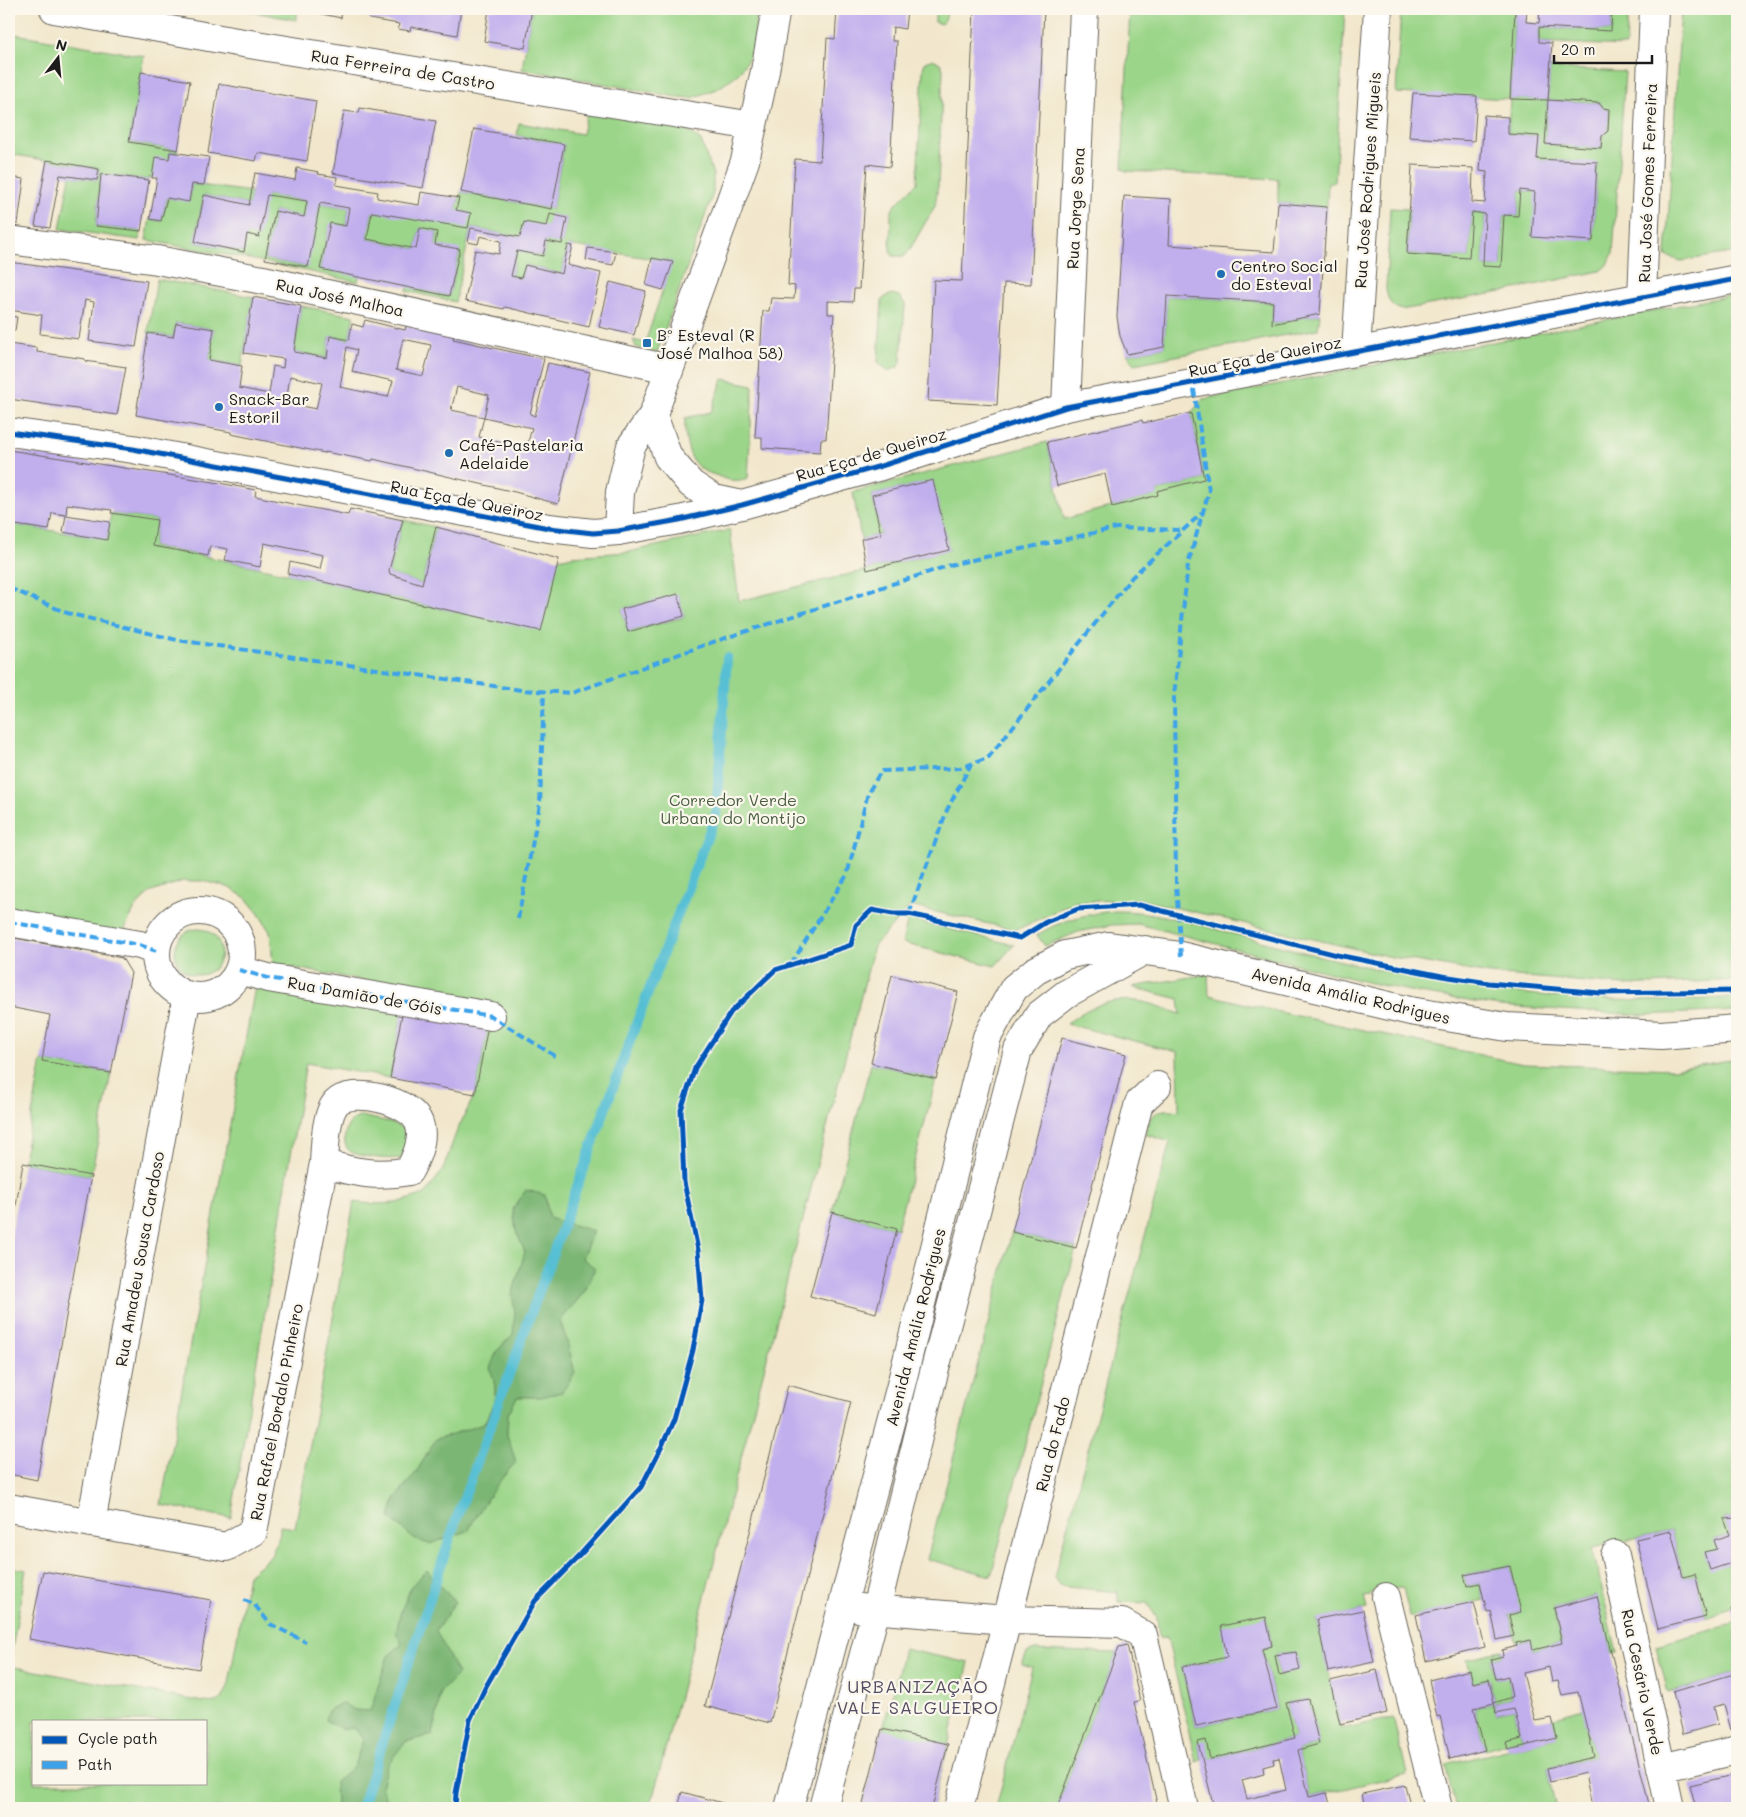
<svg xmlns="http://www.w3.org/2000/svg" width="1746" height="1817" font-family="Mali,sans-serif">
<rect width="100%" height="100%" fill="#fbf7ec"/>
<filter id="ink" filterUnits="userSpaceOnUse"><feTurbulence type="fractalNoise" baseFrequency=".02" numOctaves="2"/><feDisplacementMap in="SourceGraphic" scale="10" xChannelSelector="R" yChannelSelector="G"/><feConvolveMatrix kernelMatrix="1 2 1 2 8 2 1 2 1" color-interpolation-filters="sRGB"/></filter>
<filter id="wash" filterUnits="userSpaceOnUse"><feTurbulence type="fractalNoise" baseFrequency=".0096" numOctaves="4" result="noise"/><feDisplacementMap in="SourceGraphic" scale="20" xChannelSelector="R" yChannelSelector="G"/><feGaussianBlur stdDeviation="1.12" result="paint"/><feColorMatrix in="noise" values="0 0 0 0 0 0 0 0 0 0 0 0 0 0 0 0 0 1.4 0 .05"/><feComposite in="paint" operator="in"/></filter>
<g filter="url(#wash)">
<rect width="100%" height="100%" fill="#f2e7cc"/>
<path fill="#9bd589" stroke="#5c7852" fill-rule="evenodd" d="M238,9H298L296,20Z
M532,9H758L752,53L739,73L719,88L692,98L677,97L522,69Z
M935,9H947C946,16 947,21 940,24L935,22Z
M1130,9H1345L1335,182H1328L1327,207L1278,203V179L1126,171L1122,168Z
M1401,9H1515L1510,99H1547L1548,101L1545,144L1601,148L1602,136L1608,131L1609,109L1603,108L1599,103L1548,100L1550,68L1625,72L1613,254L1606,266L1600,271L1501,292L1401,310C1390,305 1388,301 1386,289L1390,208L1409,209L1407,254L1469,258L1472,212L1485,214L1483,266L1501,267L1504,215L1518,216L1520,190L1535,192L1593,241L1597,163L1537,159L1538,136L1508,134L1510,99L1396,93Z
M1612,9H1628L1626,46L1539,42V27L1611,31Z
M1681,9H1737V252L1681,261L1666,256Z
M9,33L144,56L129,142L178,150L177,153L170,152L169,159L152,178L149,177V180L101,174L96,226L141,231L140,240L60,229L70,176L97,180L99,169L9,154Z
M933,59L940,63L943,69L938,186L935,206L909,251L905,256H893L890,250L891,214L894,206L917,183L923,69L925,62Z
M587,111L684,128L701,141L713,174V193L657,353L636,347L633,340L645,343L672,262L568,245L562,274L525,265L521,278L511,276L517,251L543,256L546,241L562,243L567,218L551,215L547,226L520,237L471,228L455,302L407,291L408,287L449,296L460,250L435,245L437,232L420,229L416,249L367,239L372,212L456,210L461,192L552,209L564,145L517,135L519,123L582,134Z
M192,184L252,192L249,205L204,195L195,242L243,252L247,234L267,195L307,201L304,217L275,211L265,259L307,267L320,203L349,208L346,226L330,224L320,269L359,276L358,282L255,260L146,240L150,219L161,221L167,198L189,201Z
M157,279L253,297L242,366L209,360L214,329L176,323L173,337L148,333Z
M892,294L899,296L905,304L901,362L898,367L888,371L878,362L882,301L885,297Z
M1737,294V980L1625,985L1490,974L1387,956L1138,899L1074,902L1016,930L910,906L874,946L650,1808H9V1567L26,1570L9,1666L203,1702C222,1704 222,1700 229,1684L248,1575L271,1556L280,1534V1526L295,1528L354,1202L371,1204L397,1203L425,1194L443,1170L456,1133L475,1094L488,1026L502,1006L273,964L270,932L259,914L246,898L228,887L202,881H183L149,893L135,908L122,935L9,914V524L107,539L111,513L157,520L153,547C267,566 378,596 491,619L559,559L572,556L628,552L730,530L739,601L949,550L932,481L872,495L881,534L861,539L853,492L1047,442L1064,519L1157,495V491L1204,479L1191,413L1203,399ZM678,595L684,617L628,632L622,609ZM34,1721H206V1783H34Z
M1167,296L1273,302L1272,324L1320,314L1318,329L1134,364L1127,354L1164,347Z
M301,306L354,316L349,340L330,336L327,358L294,352Z
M723,379L753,385L748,478C738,482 728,481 718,476C712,474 705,472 700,468C687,459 684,433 685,418L711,412Z
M403,520L436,527L422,584L390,574L389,570Z
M1116,911C1151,911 1182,920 1216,929C1256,940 1296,951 1337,960C1467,991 1603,1009 1737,997V1011L1641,1015L1499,1006L1420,993L1366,982L1138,924L1112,925L1078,932L1045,946L1037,935C1061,920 1088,913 1116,911Z
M908,919L1014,945L995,966L902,943Z
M175 952a23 23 0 1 1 46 0a23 23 0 1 1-46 0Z
M1208,974L1209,995L1279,1012L1523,1064L1674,1069L1737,1059V1518L1724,1519L1730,1535L1715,1539L1717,1549L1705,1553L1710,1569L1737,1561V1607L1706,1617L1695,1574L1683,1577L1671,1531L1592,1548L1617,1652L1611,1653L1596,1596L1554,1608L1562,1643L1533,1650L1530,1640L1516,1643L1509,1615L1520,1611L1510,1566L1464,1575L1467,1586L1480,1583L1484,1600L1410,1617L1403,1588L1374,1590L1370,1595L1364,1596L1367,1609L1317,1620L1341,1729L1393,1718L1407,1774L1309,1797L1298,1750L1319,1744L1308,1699L1286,1703L1295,1738L1210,1759L1198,1742L1202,1760L1196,1762L1167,1637L1159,1638L1157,1618L1147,1603L1118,1602V1592L1059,1586L1054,1577L1170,1142L1145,1134C1151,1113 1157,1107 1179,1111L1178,1052L1067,1024C1086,1007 1110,998 1136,1001C1151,1002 1167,1010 1181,1014L1179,999L1132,987ZM1266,1617L1272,1646L1262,1649L1277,1709L1196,1726L1182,1667L1227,1657ZM1296,1652L1300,1669L1279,1675L1275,1655Z
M255,987L403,1009L390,1078L306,1063L231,1518L161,1505Z
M42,1061L111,1073L91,1176L23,1163Z
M871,1063L936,1079L897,1229L832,1212Z
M361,1116C375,1120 413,1122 407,1143C406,1148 403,1153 401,1158C390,1160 363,1157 353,1153C341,1148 343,1130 351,1122C353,1119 358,1118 361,1116Z
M1012,1232L1076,1248L991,1576L927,1559Z
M1737,1623V1673L1668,1693L1656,1645Z
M904,1649L969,1663L932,1808H862Z
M1035,1650L1117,1653L1057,1808H996L1032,1668L1022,1665L1027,1653Z
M1502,1650L1503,1656L1491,1659L1496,1679L1508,1676L1512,1697L1494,1703L1496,1713L1514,1709L1522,1739L1485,1750L1474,1708L1494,1703L1489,1679L1473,1683L1467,1659Z
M1583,1709L1594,1757L1547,1768L1556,1808H1456L1445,1765L1556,1738L1552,1718Z"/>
<path fill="#7cb675" stroke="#4c6948" d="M526,1190L545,1195L549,1218L593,1231L582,1258L595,1268L585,1291L560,1321L567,1341L575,1373L562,1392L541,1397H517L508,1414L507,1435L516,1462C496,1483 482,1506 468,1531L429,1544L414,1539L390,1518L395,1499L417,1471L436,1439L484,1424C495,1400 499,1394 490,1368L497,1351L513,1334L515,1312L512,1295L525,1252L516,1231L513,1209Z
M427,1570L455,1602L436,1631L458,1674L441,1691L433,1735L405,1742L387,1765L381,1787L387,1803L371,1808H338L336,1807L335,1782L354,1766L363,1740L355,1728L342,1729L325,1720L328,1711L341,1703L355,1710L370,1711L388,1656L402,1644L396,1632L401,1611L412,1585Z"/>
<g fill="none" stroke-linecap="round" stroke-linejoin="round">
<path stroke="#57bfd4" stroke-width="10" d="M361,1808L454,1526L635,1027L716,814L727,658"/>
</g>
<g id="blocks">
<path fill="#c0aeed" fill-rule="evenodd" d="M298,9H342L341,18Z
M371,9H461L457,35L411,27L410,31L398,29L399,24L369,19Z
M489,9H532L525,48L484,41Z
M837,9H907L905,29L893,27L892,41H897L890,167L867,164L859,289H854L853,302L828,301V314H834L826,439H821L820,452L762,448V437H755L763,311H769L771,298L794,299L795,286L788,285L795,159L820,161L827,38L835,39Z
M974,9H1044L1031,284L1004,283L997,405L928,401L934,280L962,281Z
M1515,9H1527L1526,22L1539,23L1540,9H1612L1611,31L1539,27V42L1552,43L1548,100L1510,99Z
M141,72L190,81L178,150L129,142Z
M219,84L316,101L307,161L258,153L256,161L208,153Z
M1413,93L1477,96L1474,141L1409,137Z
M1548,100L1599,103L1603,108L1609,109L1608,131L1602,136L1601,148L1545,144Z
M360,108L436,121L423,188L333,173L344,111L359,113Z
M1484,115L1508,117V134L1539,136L1537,159L1597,162L1593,241L1532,237L1535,192L1520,190L1518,216L1504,215L1501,267L1483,266L1485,214L1472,212L1469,258L1407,254L1412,165L1473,168L1472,202L1485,203L1487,172L1480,171Z
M474,129L564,144L552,209L461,192Z
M170,152L209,157L204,185L192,184L189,202L167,198L161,221L150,219L157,178H152L155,157L169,159Z
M47,160L99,169L97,180L60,175L50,228L35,226Z
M297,168L319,172L318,174L337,177L336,185L378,192L377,198L419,205L421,192L459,198L456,210L471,213L468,228L372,212L367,239L416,249L420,228L437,232L435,245L460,249L449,296L320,269L330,223L346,226L349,208L320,203L308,267L265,259L275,211L304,217L307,201L267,195L259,237L247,234L244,252L195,242L204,195L249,205L255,173L295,180Z
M101,174L149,180L141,231L96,226Z
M9,177L24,179L18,224L9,223Z
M1124,196L1171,199L1169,245L1274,252L1278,203L1327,207L1320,314L1272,324L1273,302L1167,296L1164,347L1127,354L1120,336L1117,317Z
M550,214L567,218L562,244L546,241L543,256L517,251L511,276L521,278L525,265L562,274L568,245L573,246L568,265L601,273L589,327L505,307L504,309L465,301L475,250L499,254L501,241L480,236L478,244L468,242L471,228L520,237L524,222L547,226Z
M588,248L616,252L613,265L586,260Z
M652,258L673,262L663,290L646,285Z
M9,262L147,281L136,347L89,341L94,302L85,300L79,339L40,334L42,315L9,310Z
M610,282L646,291L634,335L599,327Z
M253,297L301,306L294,352L327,358L330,336L349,340L352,324L363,327L365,320L405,330L406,326L454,335L453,339L544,359L530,414L535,416L548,363L590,372L558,504L515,492L373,459L372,461L325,452V453L231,434V432L136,415L148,333L173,337L176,323L214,329L209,360L242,366L239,388L269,394L273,366L283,368L284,359L244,353ZM403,339L431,345L423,376L396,370ZM347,347L357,350L352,372L393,381L388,397L340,387ZM290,376L322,383L316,409L286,403ZM457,387L489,395L484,417L532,428L526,449L479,437L484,417L451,410Z
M9,316L17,317L15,331H9Z
M9,344L37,348V352L85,359V361L126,367L117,415L9,399Z
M1191,413L1204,479L1157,491L1158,495L1112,507L1105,474L1057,486L1047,442L1142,420L1143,423Z
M9,450L214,482L256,490L255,496L302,506L348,515L350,509L403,520L389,570L390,574L422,584L436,527L559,559L541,631L288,574L290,562L320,569L323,555L264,543L260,567L225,560L228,549L210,546L208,556L153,546L157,520L111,513L112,510L67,504L66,515L110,522L107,540L63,532L66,515L52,513L49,530L9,524Z
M933,480L949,550L867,570L861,539L881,534L872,495Z
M678,594L684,616L628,632L622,609Z
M9,937L122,958L131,973L111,1073L42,1061L50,1015L9,1007Z
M892,975L958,992L936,1079L871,1063Z
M403,1009L488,1026L475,1094L390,1078Z
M1062,1038L1126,1054L1076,1248L1012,1232Z
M23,1163L91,1176L37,1480L9,1474V1249Z
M832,1212L897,1229L876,1313L810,1296Z
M788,1385L851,1402L770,1723L705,1706Z
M1737,1518V1561L1710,1570L1704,1552L1717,1549L1714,1540L1730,1535L1724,1519Z
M1671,1531L1683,1577L1695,1574L1706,1617L1658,1629L1636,1539Z
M1510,1566L1521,1612L1509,1615L1514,1636L1497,1640L1491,1611L1487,1612L1480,1583L1467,1586L1464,1575Z
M43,1571L211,1600L199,1669L29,1639Z
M1597,1596L1650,1808H1592L1585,1773L1550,1782L1547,1768L1594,1757L1578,1692L1562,1695L1558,1681L1552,1682L1549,1667L1523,1673L1535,1721L1552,1718L1557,1738L1508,1750L1506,1743L1522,1739L1514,1709L1496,1713L1494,1703L1474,1708L1485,1750L1450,1759L1440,1716L1437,1717L1429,1680L1470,1670L1473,1683L1489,1679L1494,1703L1512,1697L1508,1676L1496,1679L1491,1659L1503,1656L1502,1650L1517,1646L1516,1643L1531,1640L1533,1650L1562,1643L1554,1608Z
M1474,1602L1485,1647L1426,1661L1416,1615Z
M1737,1607V1623H1735L1731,1609Z
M1363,1610L1374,1662L1328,1672L1317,1619Z
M1266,1617L1272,1646L1262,1649L1277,1709L1196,1726L1182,1667L1227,1657L1221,1626Z
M1127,1645L1140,1701L1134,1702L1158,1808H1057L1119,1647Z
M1296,1652L1300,1670L1279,1675L1275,1655Z
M1377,1670L1387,1713L1340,1724L1330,1681Z
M1737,1673V1729L1731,1730L1724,1704L1714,1707L1718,1724L1683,1734L1673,1692Z
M1308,1699L1319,1744L1298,1750L1309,1797L1327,1793L1331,1808H1214L1198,1742L1206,1740L1210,1759L1295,1738L1286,1703ZM1279,1758L1286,1790L1247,1799L1242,1780L1264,1774L1263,1767L1274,1764L1273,1759Z
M882,1729L948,1744L932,1808H862Z
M1737,1774V1808H1696L1690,1785Z
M1405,1785L1411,1808H1365L1362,1794Z
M682,1792L741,1808H678Z"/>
</g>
</g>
<g filter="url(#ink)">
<use href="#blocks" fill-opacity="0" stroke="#67635a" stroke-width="1"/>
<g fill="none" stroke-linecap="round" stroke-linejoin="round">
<defs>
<path id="street" d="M54,9L231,41L753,126
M9,240L157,260L263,280L669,369
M1642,297L1654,9
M1356,351L1378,9
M1066,407L1084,9
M653,415L668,457L691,484L714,499L742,505
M9,432L133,449L549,528L593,533L618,531L679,520L742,505L881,466L1066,407L1737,279
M618,531L620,492L631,446L653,415L745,161L765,71L776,9
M156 954a43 43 0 1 1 86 0a43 43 0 1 1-86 0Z
M9,922L140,945L156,951
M239,970L268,978L491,1016
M9,1508L226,1547L253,1532L324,1163C325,1148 325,1116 336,1103C352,1086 411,1101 419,1123C425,1138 416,1158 409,1171C379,1177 353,1173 324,1163
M91,1523L187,995
M1615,1555L1670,1808
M1386,1597L1438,1808
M859,1608L1006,1620L1122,1623L1143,1635L1184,1808
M1661,1768L1737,1750
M789,1808L902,1381L987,1037L1014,988L1035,971L1065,955L1109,946L1181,956L1410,1011L1507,1027L1661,1035L1737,1029
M823,1808L876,1609L930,1388L1018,1050L1039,1015L1066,994L1145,950
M959,1808L1139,1103L1157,1086"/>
</defs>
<use href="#street" stroke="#67635a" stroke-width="30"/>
<use href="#street" stroke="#fff" stroke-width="28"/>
<path stroke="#3da2ea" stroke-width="4" stroke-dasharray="8 4" stroke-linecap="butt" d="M9,588L67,613L177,640L521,690L572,693L710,643L954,564L1116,528L1183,530
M909,914L947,810L971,764
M518,919L540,804L544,691
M9,922L140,945L156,951
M1181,956L1176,884L1174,696L1188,564L1209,491L1193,383
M791,964L847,875L868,793L881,771L960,768L988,758L1132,577L1203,512
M239,970L268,978L491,1016L555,1056
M244,1600L254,1604L270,1624L306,1642"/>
<defs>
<path id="cycleway" d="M9,432L133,449L549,528L593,533L618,531L679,520L742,505L881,466L1066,407L1737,279
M455,1808L456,1793L470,1720L485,1688L535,1601L580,1555L641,1487L661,1448L674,1419L693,1350L702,1300L698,1250L684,1182L681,1110L695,1068L731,1012L775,970L851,945L856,925L872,910L893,914H909L1020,938L1046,922L1078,909L1139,905L1337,955L1442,976L1489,983L1600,993L1737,991"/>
</defs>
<use href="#cycleway" stroke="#fbf7ec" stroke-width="8"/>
<use href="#cycleway" stroke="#0057b8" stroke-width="5"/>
</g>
</g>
<g fill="#1f6fb2" stroke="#fbf7ec" stroke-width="2">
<circle cx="1221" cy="274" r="5"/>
<rect x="642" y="338" width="10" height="10" rx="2.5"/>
<circle cx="219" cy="407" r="5"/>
<circle cx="449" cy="453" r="5"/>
</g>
<g text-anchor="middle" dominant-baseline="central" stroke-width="4.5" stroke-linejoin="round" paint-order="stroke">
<g font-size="16" fill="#1c1c1c" stroke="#fbf7ec">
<text transform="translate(403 69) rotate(9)">Rua Ferreira de Castro</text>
<text transform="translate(1367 180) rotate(-86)">Rua José Rodrigues Migueis</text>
<text transform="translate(1647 183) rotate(-88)">Rua José Gomes Ferreira</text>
<text transform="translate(1075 208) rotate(-87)">Rua Jorge Sena</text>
<text transform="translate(340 297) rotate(12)">Rua José Malhoa</text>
<text transform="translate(1265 356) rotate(-11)">Rua Eça de Queiroz</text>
<text transform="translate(871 454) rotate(-16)">Rua Eça de Queiroz</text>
<text transform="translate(467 500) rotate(11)">Rua Eça de Queiroz</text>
<text transform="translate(365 995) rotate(10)">Rua Damião de Góis</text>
<text transform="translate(1351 995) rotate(13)">Avenida Amália Rodrigues</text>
<text transform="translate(139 1259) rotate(-80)">Rua Amadeu Sousa Cardoso</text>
<text transform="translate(915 1327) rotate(-76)">Avenida Amália Rodrigues</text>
<text transform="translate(276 1412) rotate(-79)">Rua Rafael Bordalo Pinheiro</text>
<text transform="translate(1052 1444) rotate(-76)">Rua do Fado</text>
<text transform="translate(1643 1682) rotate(78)">Rua Cesário Verde</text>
</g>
<g font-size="16" fill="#1c1c1c" stroke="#fbf7ec" text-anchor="start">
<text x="1231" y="265">Centro Social<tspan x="1231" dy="18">do Esteval</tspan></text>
<text x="657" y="334">Bº Esteval (R<tspan x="657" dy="18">José Malhoa 58)</tspan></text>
<text x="229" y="398">Snack-Bar<tspan x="229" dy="18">Estoril</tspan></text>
<text x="459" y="444">Café-Pastelaria<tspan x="459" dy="18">Adelaide</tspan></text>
</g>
<g font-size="16" fill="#485d42" stroke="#fbf7ec">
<text x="733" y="799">Corredor Verde<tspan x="733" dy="18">Urbano do Montijo</tspan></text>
</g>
<g font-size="18" letter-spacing="1" fill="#554f65" stroke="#fbf7ec">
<text x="918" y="1686">URBANIZAÇÃO<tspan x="918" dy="21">VALE SALGUEIRO</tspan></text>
</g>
</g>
<rect width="1746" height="1817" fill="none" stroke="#fbf7ec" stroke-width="30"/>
<rect x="32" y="1720" width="175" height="65" fill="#fbf7ec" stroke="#a29f99"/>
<rect x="42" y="1736" width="25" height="8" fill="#0057b8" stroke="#a29f99"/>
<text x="78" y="1744" font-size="15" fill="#1c1c1c">Cycle path</text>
<rect x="42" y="1761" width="25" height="8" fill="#3da2ea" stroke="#a29f99"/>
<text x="78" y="1770" font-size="15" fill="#1c1c1c">Path</text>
<g transform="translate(58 58) rotate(16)" stroke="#fbf7ec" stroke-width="4" paint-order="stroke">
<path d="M0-4L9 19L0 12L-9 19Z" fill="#1c1c1c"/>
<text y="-8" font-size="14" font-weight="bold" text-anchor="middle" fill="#1c1c1c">N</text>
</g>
<path d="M1554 55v8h98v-8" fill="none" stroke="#1c1c1c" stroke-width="2.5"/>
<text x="1561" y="55" font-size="15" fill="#1c1c1c" stroke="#fbf7ec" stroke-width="4" paint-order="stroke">20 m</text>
</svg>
